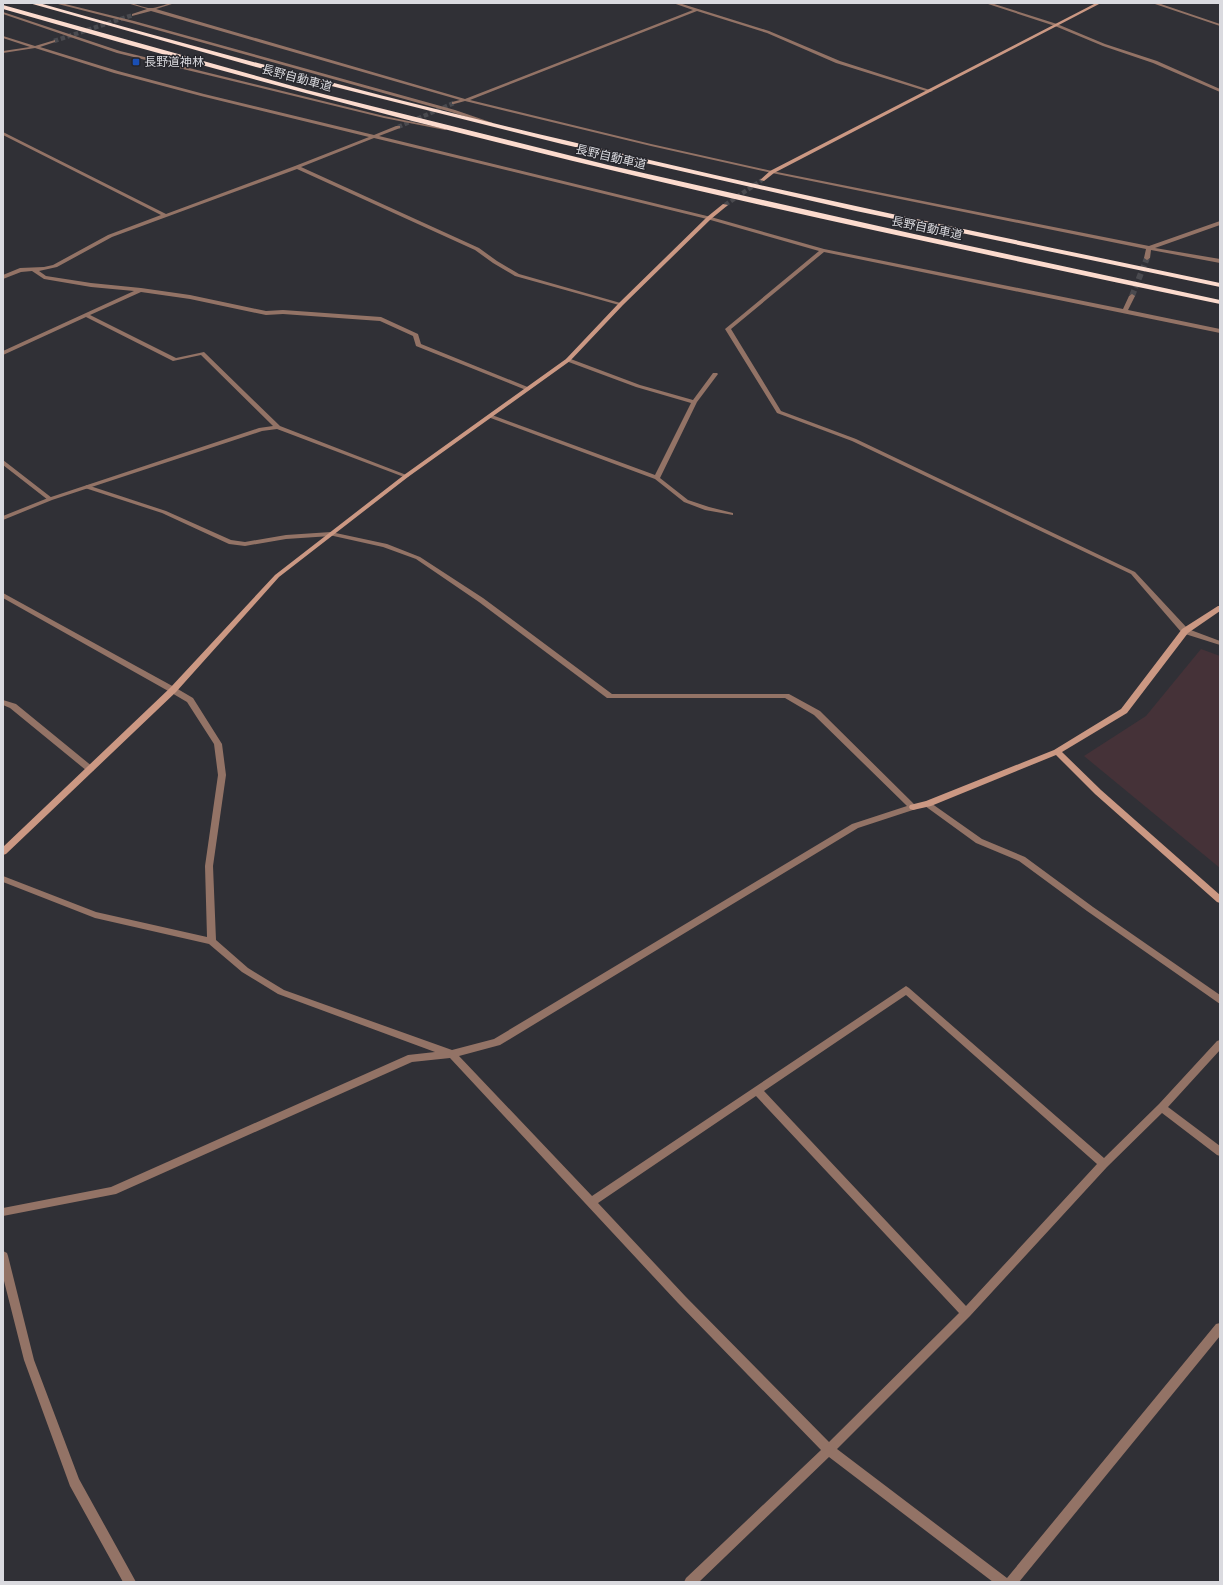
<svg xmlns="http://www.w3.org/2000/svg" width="1223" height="1585" font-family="'Zilla Slab','Noto Sans JP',serif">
<rect width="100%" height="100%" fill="#303036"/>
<path fill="#453238" d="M1201,649L1220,656V868L1084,756L1146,716Z"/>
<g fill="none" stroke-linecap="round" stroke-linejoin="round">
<path stroke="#4a4a4f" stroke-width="4.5" stroke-dasharray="4.5 2.5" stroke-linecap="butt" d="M54,41L133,15
M398,127L454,103"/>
<path stroke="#4a4a4f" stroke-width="6" stroke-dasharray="6 3" stroke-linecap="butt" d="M1132,296L1147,258"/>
<path stroke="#4a4a4f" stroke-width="4.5" stroke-dasharray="4.5 2.5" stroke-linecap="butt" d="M725,205L762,180"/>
<path fill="#937366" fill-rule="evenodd" d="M54,3H61L134,21L455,110L493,123L489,124L451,112L132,23Z
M3,12L120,51L384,116L447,129L445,130L384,118L117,53L3,14Z
M3,460L52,498V500H48L3,465Z
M87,485L166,511L231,540L245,542L286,535L331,532L334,534L331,536L286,539L245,546L229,544L162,513L85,488L84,487Z
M3,593L176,688L177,690L173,692H170L3,598Z
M3,1251L7,1253L8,1256L34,1360L79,1479L136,1582H123L70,1486L24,1360L3,1277Z"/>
<path fill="#937366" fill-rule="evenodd" d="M127,3C135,3 145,9 153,8C160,7 167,3 175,3L156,9L465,99L693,10L673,3H679L769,31L840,61L933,91L929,92L836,63L767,33L697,11L470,100L651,144L772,171L1149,246L1220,221V225L1155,248L1220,259V263L1151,250L1150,258L1147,260L1144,258L1146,249L772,173L651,146L465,101L454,104H452V102L460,100L151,11L132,16V14L147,9Z
M985,3H991L1057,24L1105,44L1157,61L1220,89V92L1153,63L1103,46L1055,26Z
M1152,3H1158L1220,24V26Z
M3,36L35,46L55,40V42L40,47L118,71L204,94L374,135L396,126H400V128L379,136L711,217L824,249L1123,309L1129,296L1132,294L1135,296L1128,310L1220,329V333L824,252L731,329L781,411L856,439L1135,572L1188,629L1220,641V645L1182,633L1131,574L852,441L777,413L725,329L819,251L707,219L374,138L301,167L479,248L497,261L519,274L624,304L619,305L515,276L493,263L475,250L297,169L112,237L57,267L39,271L46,276L91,283L141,288L190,295L266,311L283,310L381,317L418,334L421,344L530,388V390H526L416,346L413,336L380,321L283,314L266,315L190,299L141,292L90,315L176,358L204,352L280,426L409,476L406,478L404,477L277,429L262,431L52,500L3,520V516L48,498L259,428L273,426L201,355L173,361L86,317L3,355V351L134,291L91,287L44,279L32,271L21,272L3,279V275L20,268L44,267L53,265L108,235L161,215L3,135V132L166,214L295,166L369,137L201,96L114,73L35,48L3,53V51L30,47L3,38Z
M568,358L640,385L693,400L713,373H717L718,374L697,402L660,478L688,500L709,507L733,513V515L705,510L684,502L655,479L488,417V415H492L655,475L691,403L636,387L566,361V359Z
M331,532L387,544L420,557L483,598L612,694H789L820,711L917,807L916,809L858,828L500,1045L459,1056L592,1196L906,986L909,988L1104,1158L1159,1104L1217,1041L1220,1040V1050L1168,1107L1220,1146V1156L1217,1155L1162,1113L1107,1167L970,1316L837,1449L1007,1578L1216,1324L1220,1323V1336L1019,1582H993L829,1457L699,1582H684L686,1578L821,1450L678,1303L450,1058L412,1062L116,1194L3,1216V1208L111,1187L408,1055L435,1052L278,994L242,972L209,944L95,918L3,882V876L96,912L207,937L205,866L218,775L214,744L187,702L170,692L169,690L170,688H176L193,698L222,744L226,775L213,866L216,940L248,968L284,990L452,1050L494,1039L852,824L907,806L814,715L785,698H607L479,602L416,559L383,547L329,535V533ZM906,995L1097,1164L966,1306L764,1091ZM756,1096L959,1313L829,1442L686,1297L598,1203Z
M3,700L16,704L93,767L94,769L93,771H87L10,708L3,705Z
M928,801L982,839L1025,857L1093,907L1220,995V1004L1087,911L1019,861L976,843L925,806L924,804L925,802Z"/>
<path fill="#cb9883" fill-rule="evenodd" d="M1096,3H1101L774,173L764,181L760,180L770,171Z
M723,204L728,205L711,219L623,305L570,361L408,477L279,577L176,692L6,854L3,855V847L170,688L275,575L404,475L566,359L619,303L707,217Z
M1218,606H1220V611L1188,633L1127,713L1062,752L1101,790L1220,895V903L1217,902L1095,794L1056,755L931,806L913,810L910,809L909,807L910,805L926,801L1054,750L1121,709L1182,629Z"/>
<path fill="#fcdbce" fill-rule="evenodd" d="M29,3H39C213,52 388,99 564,140C782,192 1001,237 1220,283V287L856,211L562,144L256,67Z
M3,5L307,90L608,165L914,234L1220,300V304C963,250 707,196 452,131C302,93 152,52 3,9Z"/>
</g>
<rect fill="#1a4fb4" stroke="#26262c" stroke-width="1.5" x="132" y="58" width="8" height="8" rx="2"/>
<g text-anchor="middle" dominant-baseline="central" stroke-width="3" stroke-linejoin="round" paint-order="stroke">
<g font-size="12" fill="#dadadf" stroke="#26262c" text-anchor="start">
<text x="144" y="62">長野道神林</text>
</g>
<g font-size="12" fill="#dadadf" stroke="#26262c">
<text transform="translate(297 78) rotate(15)">長野自動車道</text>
<text transform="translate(611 157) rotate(13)">長野自動車道</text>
<text transform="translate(927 228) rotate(12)">長野自動車道</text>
</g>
</g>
<rect width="1223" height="1585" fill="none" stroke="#dadadf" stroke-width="8"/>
</svg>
